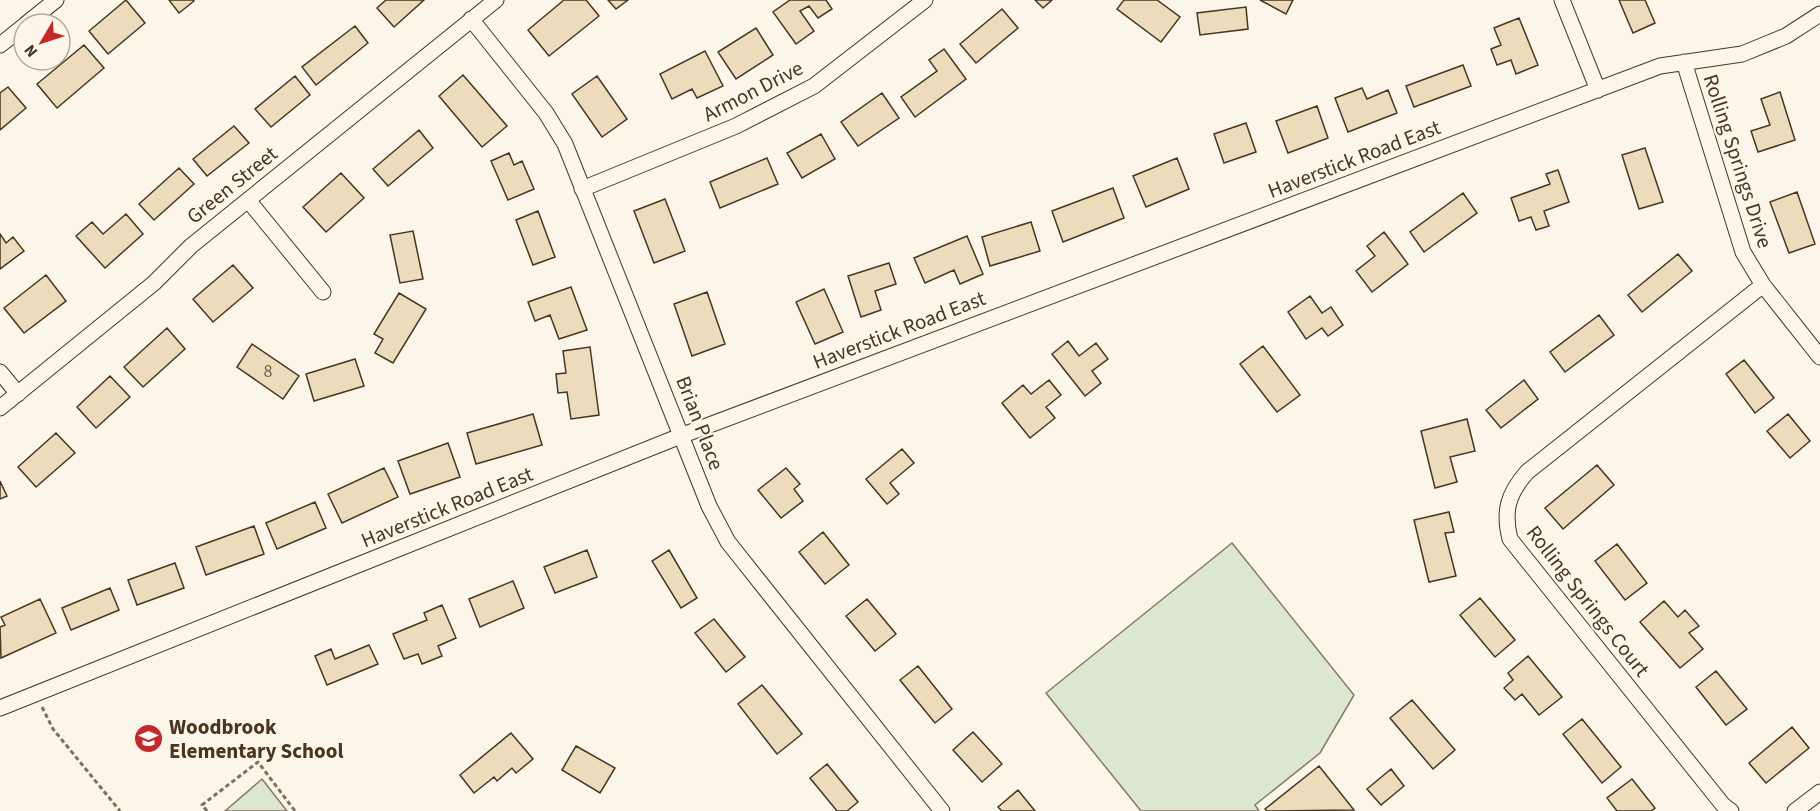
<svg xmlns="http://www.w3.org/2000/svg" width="1820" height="811" font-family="'Source Sans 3',sans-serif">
<rect width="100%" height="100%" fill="#fbf6e9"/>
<path fill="#dce7d0" stroke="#887966" stroke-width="1.5" d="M1232,543L1354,695L1320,753L1255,805L1259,811H1141L1046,693Z
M262,779L287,811H225Z"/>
<path fill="#ecdcbc" stroke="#4a3520" stroke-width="1.5" d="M126,0L145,23L108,54L89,31Z
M169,0H193L194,1L179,13Z
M386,0H424L394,27L377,8Z
M564,0H586L599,16L549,56L528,30Z
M608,0H628L616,9Z
M790,0H826L832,9L818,18L809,6L800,11L814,31L796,44L773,12Z
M1035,0H1052L1043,8Z
M1124,0H1157L1180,17L1161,42L1117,9Z
M1260,0H1293L1286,14Z
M1619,0H1645L1655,23L1633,33Z
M1246,7L1248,29L1200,35L1197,13Z
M1002,9L1018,28L976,63L960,44Z
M1519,18L1538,65L1516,74L1511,60L1497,65L1491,49L1501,45L1494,28Z
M355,26L368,43L316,85L302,67Z
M756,28L773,55L736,79L718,52Z
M84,45L104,68L57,108L37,84Z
M944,49L966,79L915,117L901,97L937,71L929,60Z
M705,51L723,86L697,98L692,89L672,99L660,74Z
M1463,65L1471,86L1414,107L1406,86Z
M463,75L507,126L482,147L439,96Z
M295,76L310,95L271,127L255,109Z
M597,76L627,119L602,137L572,94Z
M8,87L26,108L0,130V93Z
M1362,88L1367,99L1388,90L1397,113L1348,132L1335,98Z
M1780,92L1795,140L1758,152L1751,131L1770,125L1761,99Z
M882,93L899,118L858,146L841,122Z
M1317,106L1328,138L1288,153L1276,121Z
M1246,123L1256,152L1224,163L1214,134Z
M234,126L249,143L207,176L193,159Z
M419,130L433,148L388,186L373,169Z
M821,134L835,159L802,178L787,153Z
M1645,148L1663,202L1639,209L1622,155Z
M509,153L514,165L522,161L534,189L508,200L491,161Z
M767,158L778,184L720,208L710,182Z
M1177,158L1189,189L1146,207L1133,176Z
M179,168L194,184L154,220L139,204Z
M1558,170L1569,202L1544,211L1549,226L1536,230L1531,217L1519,221L1511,198L1550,184L1546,174Z
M341,173L364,198L326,232L303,207Z
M1113,188L1124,218L1063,242L1052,211Z
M1797,192L1815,244L1789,253L1770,202Z
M1463,193L1477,213L1424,252L1410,232Z
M665,199L685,251L654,263L634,211Z
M538,211L555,257L533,265L516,220Z
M126,214L143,234L105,268L76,236L92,222L103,234Z
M1031,222L1040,251L990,266L982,237Z
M413,231L423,279L400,283L390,235Z
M1384,232L1408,264L1372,292L1356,271L1375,256L1367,246Z
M0,234L6,243L13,237L24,251L0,269Z
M967,236L983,274L960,284L954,270L925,283L914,258Z
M1678,254L1692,271L1642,312L1628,295Z
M889,263L896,284L875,291L881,310L861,317L848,276Z
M233,265L253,288L213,322L193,299Z
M46,275L66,301L24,333L4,308Z
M571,287L587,330L559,339L550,315L535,321L528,302Z
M824,289L843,332L815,344L796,302Z
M707,292L725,344L692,356L674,304Z
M399,293L426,309L393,363L375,353L383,339L374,334Z
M1310,296L1322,313L1331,307L1343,325L1328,336L1322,328L1306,339L1288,312Z
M1599,315L1614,335L1565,372L1550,352Z
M167,328L185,349L143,387L124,367Z
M1068,341L1079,356L1096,343L1108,359L1092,371L1101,383L1085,396L1052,354Z
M252,344L299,376L283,399L237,367Z
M1263,346L1300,395L1277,412L1240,364Z
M590,347L599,415L571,419L567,392L558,393L556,374L566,373L563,351Z
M355,359L364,386L314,401L306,374Z
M1744,360L1774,398L1755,413L1726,374Z
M110,376L130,397L96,428L77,407Z
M1049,380L1061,395L1046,407L1055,418L1030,438L1002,403L1023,385L1031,394Z
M1524,380L1538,399L1501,428L1486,410Z
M533,414L542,445L476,464L467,433Z
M1788,414L1810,441L1790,458L1767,431Z
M1467,419L1475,451L1450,457L1457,482L1435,488L1421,431Z
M56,433L75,453L36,487L18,467Z
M448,443L460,477L410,494L398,461Z
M902,449L914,463L890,483L899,494L887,504L866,479Z
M1597,465L1614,485L1563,529L1545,508Z
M384,468L398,497L342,523L328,494Z
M786,468L800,484L794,489L803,501L781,518L758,490Z
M0,481L7,496L0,499Z
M315,502L326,528L277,549L266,523Z
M1449,512L1454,532L1445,533L1456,576L1429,582L1414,520Z
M254,526L264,554L206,575L196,547Z
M823,532L849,565L825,584L799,552Z
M1617,544L1647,583L1625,600L1595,561Z
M587,550L597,577L555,593L544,567Z
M669,550L697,598L681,608L652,561Z
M175,563L184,588L137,605L128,580Z
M513,581L524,608L480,627L469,599Z
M110,588L119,610L71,630L62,608Z
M1480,598L1515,640L1495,657L1460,615Z
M40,599L56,633L1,658L0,627L5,625L1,617Z
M867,599L896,634L875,651L846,616Z
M1664,601L1678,617L1685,610L1699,626L1689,633L1703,649L1680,668L1640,622Z
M442,605L456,638L438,646L442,656L422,664L418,654L404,659L393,634L427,620L424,613Z
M714,619L745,657L726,672L695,633Z
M369,645L378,664L327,685L315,656L331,649L335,659Z
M1528,656L1562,697L1539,715L1522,694L1515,700L1504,688L1513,680L1508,673Z
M918,666L952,709L935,723L900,680Z
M1716,671L1747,709L1726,725L1696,687Z
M762,685L802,734L777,754L738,704Z
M1412,700L1455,750L1433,769L1390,718Z
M1582,719L1621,767L1602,783L1563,734Z
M1792,727L1809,748L1766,783L1749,763Z
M973,732L1002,764L982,782L953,750Z
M511,733L533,759L516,773L512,768L497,781L494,777L474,793L460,775Z
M576,746L615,768L600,793L562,770Z
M827,764L858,802L847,811H837L810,778Z
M1319,766L1354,810L1267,811L1265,809Z
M1391,769L1404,786L1381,805L1367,789Z
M1632,779L1655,808L1651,811H1617L1607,798Z
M1018,790L1035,811H1002L998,807Z"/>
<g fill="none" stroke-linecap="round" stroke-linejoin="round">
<defs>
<path id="street" d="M1562,0L1598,90
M471,19L546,113L565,144L709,506L728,542L942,811
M26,24L56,0
M0,45L24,26
M1684,62L1743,252L1763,285L1820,357
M582,189L736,126L814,86L925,0
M248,200L323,292
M0,372L18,394
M0,408L154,283L191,246L496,0
M0,708L683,435L1660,66L1742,54L1786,36L1820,14
M1731,811L1723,805L1510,539C1503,511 1508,494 1527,472L1763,285
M1795,811L1820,792"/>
</defs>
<use href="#street" stroke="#4a3520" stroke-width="17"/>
<path stroke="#7f6f5c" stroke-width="3" stroke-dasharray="4.5 3" stroke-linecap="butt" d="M42,707L53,729L120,811
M207,811L202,805L258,762L295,811"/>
<use href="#street" stroke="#fbf6e9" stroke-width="15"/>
</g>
<defs>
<symbol id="school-disc" viewBox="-11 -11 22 22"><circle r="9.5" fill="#c62828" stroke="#fbf6e9"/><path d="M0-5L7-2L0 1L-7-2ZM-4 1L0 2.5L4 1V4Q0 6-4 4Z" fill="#fff"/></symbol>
</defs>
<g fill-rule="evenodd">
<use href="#school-disc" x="132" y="722" width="33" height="33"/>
</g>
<g text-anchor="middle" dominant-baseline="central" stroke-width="4.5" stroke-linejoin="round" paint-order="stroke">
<g font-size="18" fill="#725f47">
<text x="268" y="371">8</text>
</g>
<g font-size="21" fill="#4a3520" stroke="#fbf6e9">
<text transform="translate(753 91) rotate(-27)">Armon Drive</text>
<text transform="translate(1354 159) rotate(-21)">Haverstick Road East</text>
<text transform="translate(1738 161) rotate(72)">Rolling Springs Drive</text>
<text transform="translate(232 185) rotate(-39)">Green Street</text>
<text transform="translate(899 330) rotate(-21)">Haverstick Road East</text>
<text transform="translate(700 423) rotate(69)">Brian Place</text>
<text transform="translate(447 507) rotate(-22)">Haverstick Road East</text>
<text transform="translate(1588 601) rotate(52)">Rolling Springs Court</text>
</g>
<g font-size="21" font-weight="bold" fill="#4a3520" stroke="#fbf6e9" text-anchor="start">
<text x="169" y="727">Woodbrook<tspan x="169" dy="24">Elementary School</tspan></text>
</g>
</g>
<g transform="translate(42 42) rotate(231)"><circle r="28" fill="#fbf6e9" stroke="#b4a999" stroke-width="1.5"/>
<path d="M0-4.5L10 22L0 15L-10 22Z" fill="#c62828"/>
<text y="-9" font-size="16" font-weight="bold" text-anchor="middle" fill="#4a3520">N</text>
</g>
</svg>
